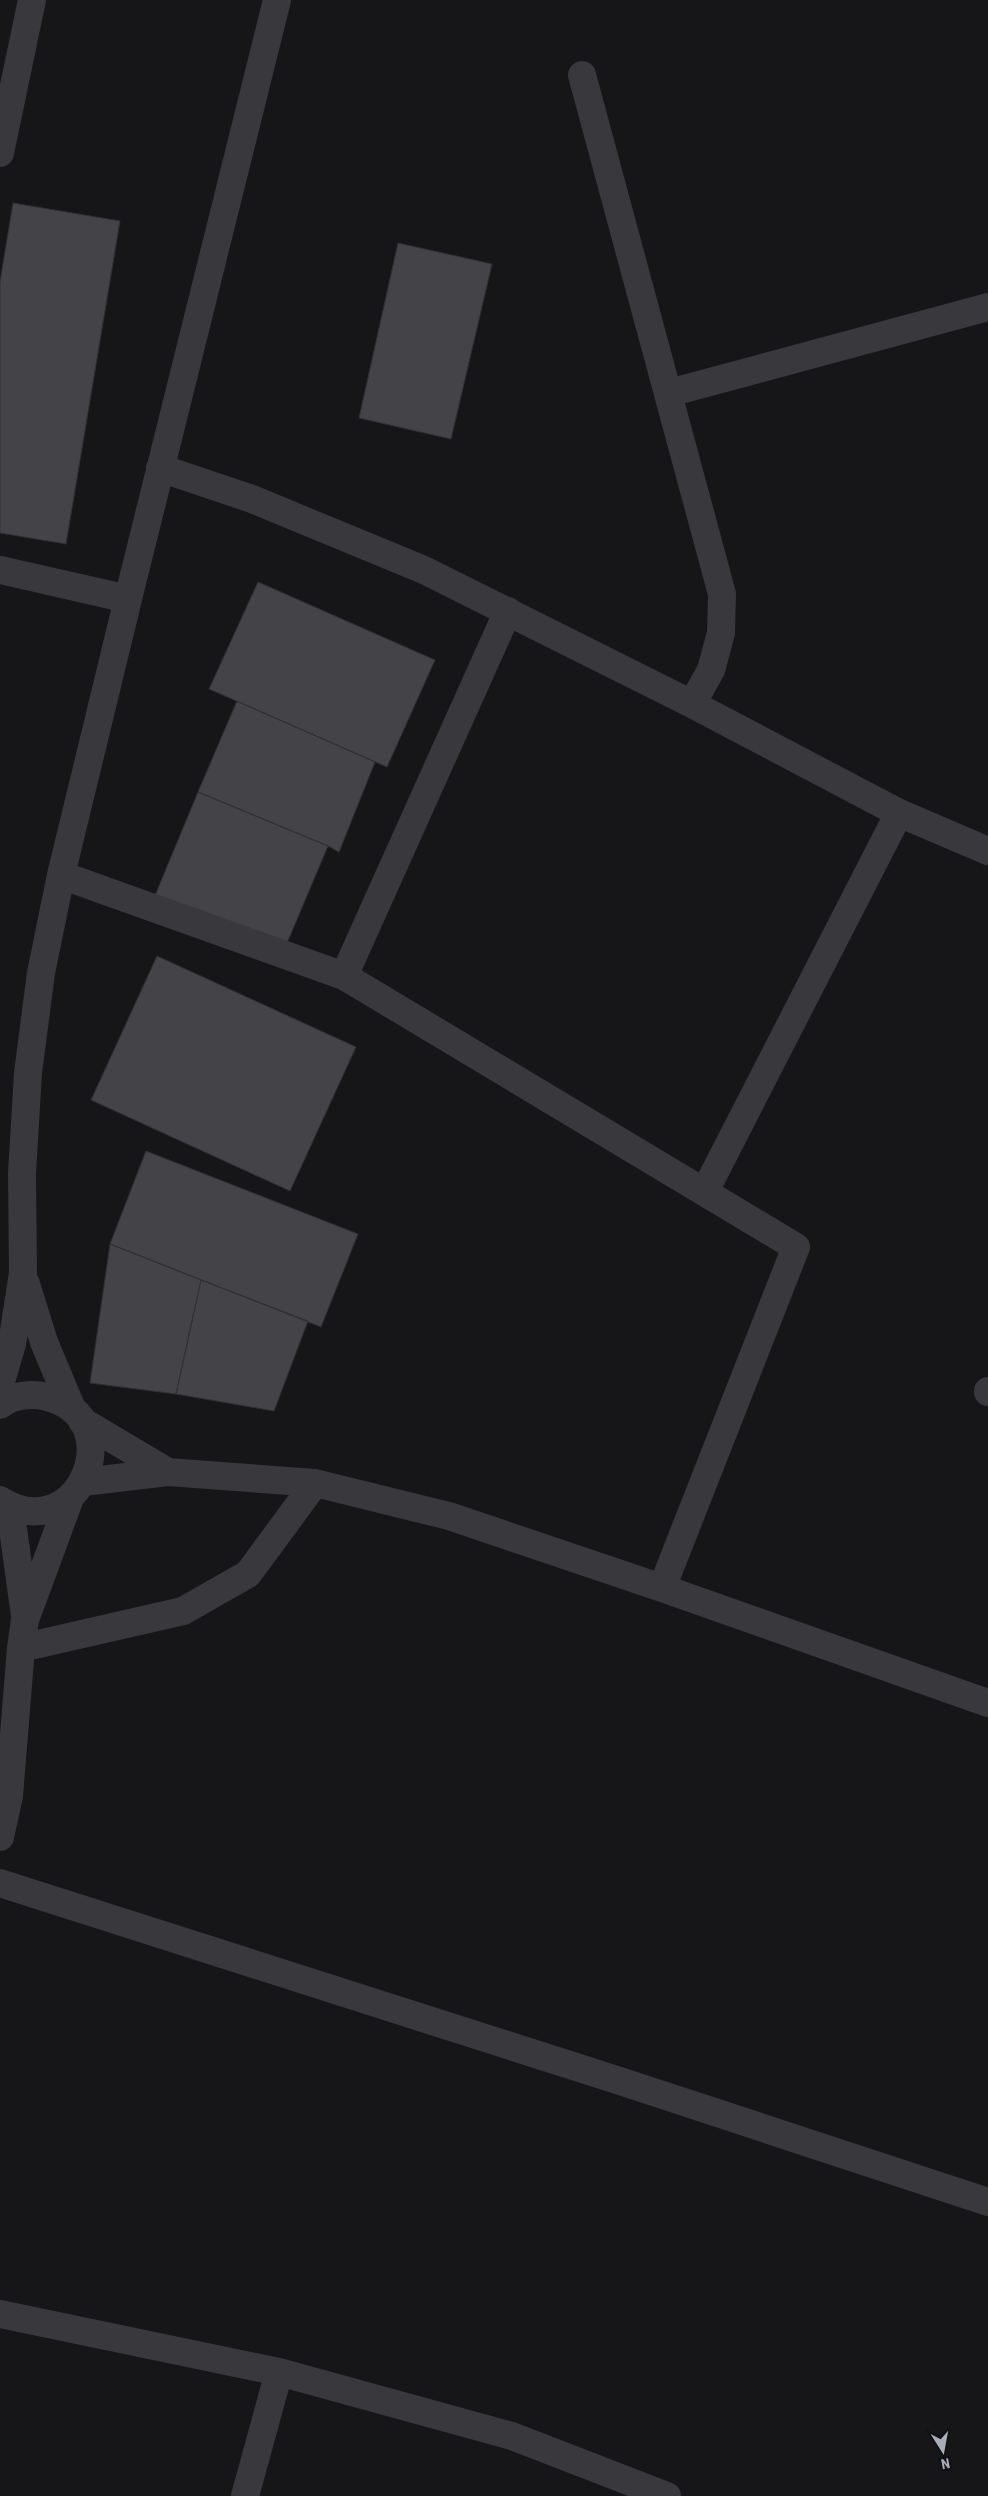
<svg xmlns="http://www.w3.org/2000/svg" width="988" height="2496" font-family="'Roboto Condensed',sans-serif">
<rect width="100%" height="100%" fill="#161618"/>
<path fill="#434348" stroke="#313034" d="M13,203L120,221L66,544L0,533V282Z
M398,243L492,264L451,439L359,418Z
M258,582L435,660L387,767L209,689Z
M237,701L375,762L339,852L328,846L198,792Z
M198,792L328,846L284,950L154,898Z
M157,956L356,1047L290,1191L91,1100Z
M146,1151L358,1234L321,1327L110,1244Z
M110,1244L201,1280L176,1394L90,1383Z
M201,1280L308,1321L274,1411L176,1394Z"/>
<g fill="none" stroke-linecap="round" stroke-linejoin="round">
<path stroke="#38383d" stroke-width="28" d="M582,75L722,594L721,633L711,670L692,704
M0,153L32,0
M669,393L988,307
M160,468L252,499L424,570L692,704L899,813L988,851
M0,570L128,599
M61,875L344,976L508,611
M344,976L796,1247L662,1588
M705,1191L899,813
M26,1284L44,1342L72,1409
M0,1385L12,1344L23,1273L22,1173L28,1073L41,973L61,875L128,599L277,0
M988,1391V1392
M0,1405C13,1395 32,1393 47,1397C133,1419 78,1550 0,1500
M82,1421L168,1472
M83,1482L168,1472L315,1483L449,1516L662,1588L988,1703
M10,1507L25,1616
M21,1648L183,1611L248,1574L315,1483
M0,1837L9,1796L21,1648L25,1620L70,1498
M0,1883L620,2081L988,2202
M0,2314L279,2372L512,2436L667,2496
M245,2496L279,2372"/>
</g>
<g transform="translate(943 2451) rotate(169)" stroke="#111113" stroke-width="4" paint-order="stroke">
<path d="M0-4L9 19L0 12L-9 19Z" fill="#a9adb7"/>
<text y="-8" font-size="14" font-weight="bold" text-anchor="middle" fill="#a9adb7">N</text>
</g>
</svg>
